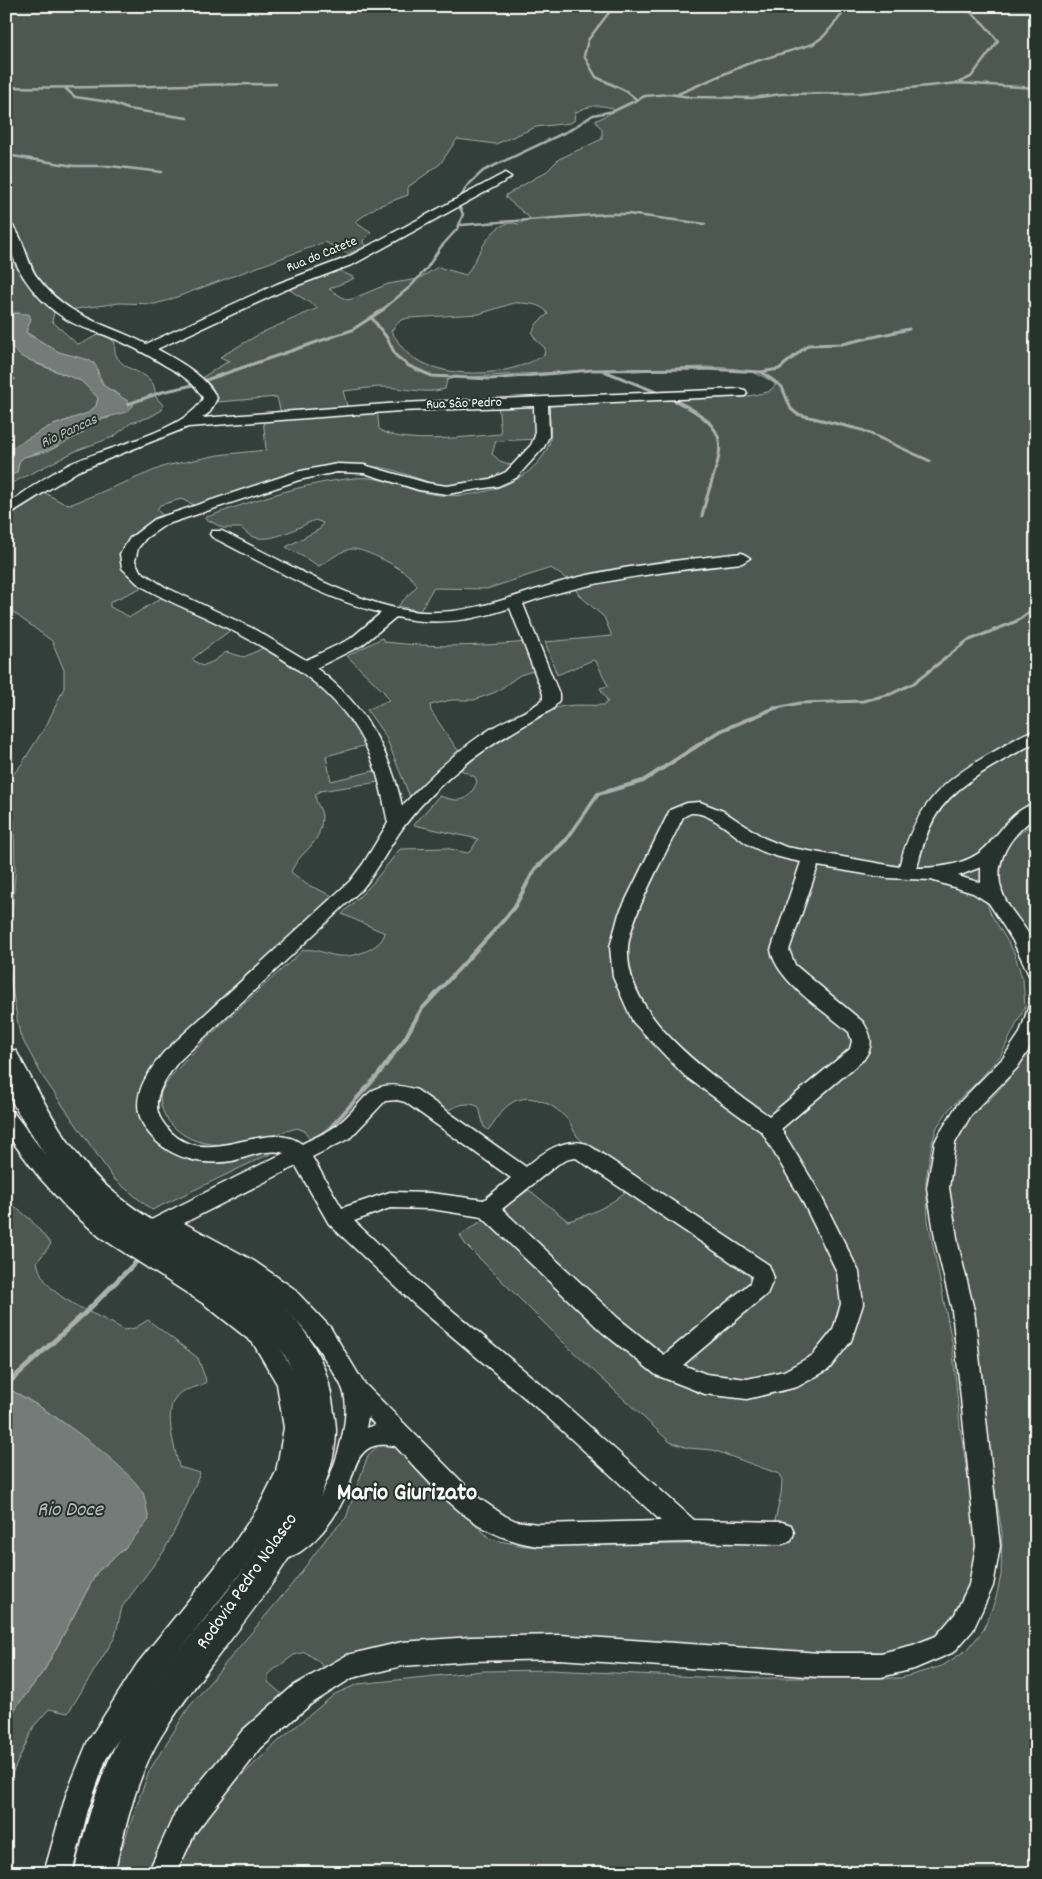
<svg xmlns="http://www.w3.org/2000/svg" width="1042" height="1879" font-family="Dekko,sans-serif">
<rect width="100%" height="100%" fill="#333f3a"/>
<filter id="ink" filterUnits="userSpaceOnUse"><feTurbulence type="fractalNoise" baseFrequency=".02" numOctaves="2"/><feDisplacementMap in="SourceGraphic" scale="10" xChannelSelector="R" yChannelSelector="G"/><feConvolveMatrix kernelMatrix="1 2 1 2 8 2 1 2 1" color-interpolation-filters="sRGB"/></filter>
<g filter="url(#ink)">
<path fill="#4d5853" stroke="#a6aca9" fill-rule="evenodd" d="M6,6H1036V84L1033,86L1036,88V803L1021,811L990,839L983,859L981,873L983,893L991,914L1014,952L1023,980L1025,1007L1001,1055L978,1081L950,1108L937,1127L932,1143L926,1179L928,1220L952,1342L960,1426L976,1530L974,1568L970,1588L947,1630L926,1643L895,1652H718L606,1646L326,1671L318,1661L305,1652L294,1655L268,1674V1682L283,1695C234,1751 178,1805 146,1873H113L149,1771L189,1707L293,1583L328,1536L346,1518L368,1455L380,1444L394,1441L490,1539L524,1546L766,1543L772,1534L781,1494L782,1480L779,1474L713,1450L688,1448L670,1442L566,1345L465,1244L460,1235L529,1190L568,1221C590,1215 612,1205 628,1189L627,1171C613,1161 587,1149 577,1136C573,1131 572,1124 567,1119C552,1102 524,1088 504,1109C498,1115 494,1123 488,1130L484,1127L479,1107C463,1098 447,1111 434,1120C423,1107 413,1084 394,1088L356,1133L317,1153L305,1131L297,1128C261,1138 209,1159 176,1129C166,1120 158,1107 161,1093C167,1069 278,974 303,950C317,948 324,954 338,956C353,958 381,949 385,933L342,914L371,885L400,849L446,848L467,853L471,851L478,839L414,825L439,796C459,802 467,804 477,782L475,777L459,769C485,746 530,711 565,706C577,704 591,706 604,705L608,702L600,688L608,686L596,661L593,660L557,675L545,642L612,636L604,617L579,595L571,582L551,568L487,589L433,588L420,611L398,606L417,586C414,573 368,550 354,549C343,548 329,561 319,566L286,547L320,529L323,523L315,520C298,527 273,543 254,537C249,536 245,531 241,528H223L204,518C253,501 302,483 355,478C383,475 405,490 432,494C470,501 531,486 548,447C553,436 549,418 549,406L551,403L744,397L768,392L776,385C746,357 671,370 632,371L628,368L454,378L447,380L445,389C424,395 403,387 382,387C369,387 356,390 343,391L348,409L377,407L379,429C400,446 473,436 501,434L498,404L532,406L536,409L539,439L496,441L492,454L500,461L511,465V468L508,472L485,481L446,488L393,470L379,467L365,468L274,484L201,508L181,499L160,505L157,510L168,520L143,534L130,558L147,585L110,602V607L130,617L166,595L236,626L192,659L202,666L214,661L226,652L244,657L270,645L300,665L356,722L367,745L326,756L331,781L382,769L379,782L320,791L316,794C314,803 322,808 322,817C321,847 300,850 291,872L306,884L335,897L145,1090L173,1150L280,1149L152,1210L114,1179L43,1077L20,1035L8,965L15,874L14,821L6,798V783L21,765L47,724L64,688V670L52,641L6,607V518L45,493L63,503L72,504L165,466L218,455L266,450L263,416L281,414L277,397L218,402L212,387L203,377L229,361L220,357L263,332L318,308L285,287L334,268L355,278L329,289L347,300L352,299L388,284L418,279L438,267L466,275C478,259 491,216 519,224L530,218L506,198V195L547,171L559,159L602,139V129L595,121L613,112V109C602,103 585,106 575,113L574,121L570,123L536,127L496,144L457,139L440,164L408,187V195L376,207L355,222L371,233L363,241V243L368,246L348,254L325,242L166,301L155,304L119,303L54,312L52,321L77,344C93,342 99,325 115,343C115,347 114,352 116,355C126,376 157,369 155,396L163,405L162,410L150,417L131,423L113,437L78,450L10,484L6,479L17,472L19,462L24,457L49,451L81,434L98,420L109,418L120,395L104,386L94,363L59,352L26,332L29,324L19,313H6ZM514,303C524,303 543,303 548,314L537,323L532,333L536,340L545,348L544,355C508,378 441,381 407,353C401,347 396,338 391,331L401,320L408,318L479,314Z
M6,340L8,345L37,364L81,381L98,398L96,406L88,413L56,424L6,451V384L16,379L6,374Z
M382,638L385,642C434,648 480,646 529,642L539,669L520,675L496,692L474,700H451L430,705L431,711L459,752L414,798L410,797L386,737L367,710L389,700L384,692L347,656Z
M1036,821V956C1018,926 983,879 1009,844C1016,835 1027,828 1036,821Z
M1036,1036V1873H173L192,1835L220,1796L282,1738L335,1694L358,1684L483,1671L551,1670L720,1678H901L942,1666L968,1649L984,1629L996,1598L1001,1575L1002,1533L951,1221C949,1193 945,1160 958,1134C967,1117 984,1106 997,1092C1013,1075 1026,1057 1036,1036Z
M6,1200L30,1219L51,1244L37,1262C45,1301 95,1311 124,1330L135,1328L148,1320L198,1358L206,1380L205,1383C197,1388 187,1388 180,1393C161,1406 175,1448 179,1467L200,1473L186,1508L164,1551L122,1607L115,1637L68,1713L49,1709L34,1726L6,1787V1721L45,1669L97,1572L125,1548L119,1467C84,1438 47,1407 6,1388Z"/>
<path fill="#737b78" stroke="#abb0ae" d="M6,313L29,314L31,319L26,332L29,335L59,352L89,360L97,367L98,376L104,386L134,405L126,412L98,420L81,434L62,442L54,448L24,457L19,462L17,472L6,479V451L48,427L88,413L96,406L98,398L81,381L22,357C5,345 6,333 6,313Z
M6,1388C38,1402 127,1464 143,1493C146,1501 147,1512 149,1520L125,1548L97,1572L45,1669L6,1721Z"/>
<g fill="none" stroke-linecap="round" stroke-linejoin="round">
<path stroke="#abb0ae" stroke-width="2.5" d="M614,6L588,40L584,56L596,77L626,91L636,99
M960,82L971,77L998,41L984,24L964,6
M6,87C96,89 186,84 276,84
M65,88L75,97L109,102L128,109L187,118
M678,94L747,64L813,44L824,36L849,6
M6,155L74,166H110L162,172
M458,202L467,186L483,171L570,130L593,115L614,111L645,96L669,94L690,97L752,98L782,94L860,93L958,83L1036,88
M461,225L606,214H628L705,224
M382,310L411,286L427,268L440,248L458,228L463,214L459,206"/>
<path stroke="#abb0ae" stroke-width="3" d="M372,318L387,338L396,356L409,366L432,376L490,379L592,370L706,369L761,372L779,369L808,345L842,344L909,329
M604,371L661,394
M763,373L782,387L791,409L797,414L862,430L930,461
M203,381L352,330L384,309
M669,398C747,432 715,455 702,516
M128,404L162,392L193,385
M772,709L800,703L863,701L891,694L914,683L967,641L1017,621L1036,607"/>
<path stroke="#abb0ae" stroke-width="4" d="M318,1137L330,1128L378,1075L404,1040L421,1010L502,922L515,906L535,869L566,840L598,794L643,781L720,731L775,708"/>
<path stroke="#abb0ae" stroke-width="5" d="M6,1385L87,1311L139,1259"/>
<defs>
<path id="minor" d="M505,173L511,177L509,179L354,264L285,290L157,349C180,362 204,374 217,398L210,412L202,418L400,403L740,389L745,390L747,393L745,396L548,405L549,436L544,447L516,478L498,486L447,494L419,490L364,473L337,472L299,480L165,525L146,538L138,548L135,561L140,571L165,587L252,628L306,660L350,639L381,613C321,598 266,564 212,537L210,534L212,531H222C278,558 349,602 411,611C473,619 528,588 588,575C638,564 690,559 742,553L750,558L742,563C668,571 594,579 523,604L559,694V700L553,709C495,741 446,771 404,826C389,846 379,869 362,889L178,1062C166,1078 148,1101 162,1121C200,1179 263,1115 302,1144C313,1138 326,1133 336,1126C368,1102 366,1074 417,1090L526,1167C543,1152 564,1137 587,1144L769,1265L774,1278L767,1294L683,1365L706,1374L747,1379L784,1371L813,1355L833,1330L841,1304L837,1272L802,1200L762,1132L685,1076L633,1022L613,977L610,947L619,914L670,810L687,803L700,802L723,811L764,838L786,847L899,867C916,805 940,782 995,751C1008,744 1022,733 1036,730V742C1001,762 956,782 935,817C926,833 921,851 917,868C941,868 972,864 989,844C1003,828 1014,809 1036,803V817C1005,838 987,872 1009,906C1017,919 1029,931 1035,946C1038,954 1036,968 1036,977L1029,975L1013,941L989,903L973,893L931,880L888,878L818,866L789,950L795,965L863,1022C872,1036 874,1045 864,1059L781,1129L818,1190L859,1272L863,1304L851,1341L829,1369L797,1387L747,1399L705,1394L656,1375L602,1332L482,1217L431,1209L390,1208L354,1221L430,1292L561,1401L694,1520L782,1522L791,1525L794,1533L791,1541L782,1544L689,1542L538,1546C471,1537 439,1491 395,1446C384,1444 372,1443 363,1453C355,1460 352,1478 348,1488C337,1520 311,1551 279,1563L270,1560L267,1552C273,1539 287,1534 298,1525C307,1518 319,1500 324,1489C336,1466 352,1414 343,1390C340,1381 333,1372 328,1364C287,1294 232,1270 165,1233L147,1241L139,1238L136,1232L139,1226L284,1153C266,1148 249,1157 232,1161C198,1167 160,1155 143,1124C129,1097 148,1072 164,1052L350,881L363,864L388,823C383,799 379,775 369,753C342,689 275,651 215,622C189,609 161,599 137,583L122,568L120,554L130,538L155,519L296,472L337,464L364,465L427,483L447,486L490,479L506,472L531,445L535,436L534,406L400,411L188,427L78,471L6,516V505C26,491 46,476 68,465C101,448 188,431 203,398C195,383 181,374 166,366C147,354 126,343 105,335C92,330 78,327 66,319C34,299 6,261 6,222C23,227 26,264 37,277C68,319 104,322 146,344L277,284L346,258ZM510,608L543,694V699C530,712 508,718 492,728C458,749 429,777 402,806C390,750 363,703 316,668L362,645L396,617C435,626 472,621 510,608ZM691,813C713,812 734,837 753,847C768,855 785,859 801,862L771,950C777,982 825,1011 849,1032L852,1041L850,1049L769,1116C717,1079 624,1020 628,947C631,914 668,850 683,817ZM981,867V883L958,876ZM397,1100L405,1102L511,1178L484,1200L431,1193L390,1192L342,1208L312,1157L350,1138L385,1101ZM576,1158L752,1276L750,1283L664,1355L618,1318L502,1209L558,1164L569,1159ZM296,1166L329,1224L414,1304L545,1415L661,1521L538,1524L516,1521L505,1516L476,1496L363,1382L330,1327L293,1288L254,1261L184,1223ZM368,1417L375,1425L366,1428Z
M1036,1003V1039L1017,1068L971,1115L955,1143L949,1188L958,1244L974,1310L1000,1546L993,1586L973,1630L954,1652L914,1669L881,1677H820L559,1659L471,1661L402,1666L352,1678L311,1704L261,1748L195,1833L176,1873H148L175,1813L243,1730L293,1686L347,1655L402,1642L471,1637L559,1635L820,1653H881L913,1645L936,1636L955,1614L969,1585L976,1546L952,1310L936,1244L927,1188L935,1142L938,1136L957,1105L1003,1058L1020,1033L1029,1005Z
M6,1109L13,1112L53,1165L98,1211L135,1238L220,1291L269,1329L300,1383L308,1428L299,1472L275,1523L247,1565L155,1682L106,1759L88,1810L72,1873H44L66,1795L88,1741L137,1664L230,1549L258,1508L276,1472L284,1428L277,1384L253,1343L204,1304L100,1237L67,1208L39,1177L6,1133Z"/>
<path id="highway" d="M6,1048L16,1051C44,1100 67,1153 111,1190C166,1238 240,1261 291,1315C315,1341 329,1372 333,1406C334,1414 336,1423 336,1431C336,1454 327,1480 319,1500C281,1590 210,1656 160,1738C135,1780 126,1826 114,1873H74C88,1817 103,1761 134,1711C192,1621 311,1526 299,1410C298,1391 295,1373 285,1356C265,1325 233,1302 202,1282C161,1254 111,1232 76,1196C59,1177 45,1156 32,1134C24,1120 11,1104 7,1089C3,1078 6,1061 6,1048Z"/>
</defs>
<use href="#minor" stroke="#fff" stroke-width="3"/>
<use href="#highway" stroke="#fff" stroke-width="3"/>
<use href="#minor" fill="#26332d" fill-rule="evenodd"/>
<use href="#highway" fill="#26332d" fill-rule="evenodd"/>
</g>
</g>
<g text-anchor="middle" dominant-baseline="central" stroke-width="4" stroke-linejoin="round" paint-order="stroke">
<g font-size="14" fill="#fff" stroke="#26332d">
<text transform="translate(322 255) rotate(-22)">Rua do Catete</text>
<text transform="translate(464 404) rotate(-2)">Rua São Pedro</text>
</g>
<g font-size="15" font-style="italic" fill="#b9bdbc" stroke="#26332d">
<text transform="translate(69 432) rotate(-25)">Rio Pancas</text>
</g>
<g font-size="19" fill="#fff" stroke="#26332d">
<text transform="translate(248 1582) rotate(-55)">Rodovia Pedro Nolasco</text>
</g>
<g font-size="21" font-style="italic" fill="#b9bdbc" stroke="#26332d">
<text x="70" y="1511">Rio Doce</text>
</g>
<g font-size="25" font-weight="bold" fill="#fff" stroke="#26332d">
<text x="407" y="1494">Mario Giurizato</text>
</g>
</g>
<rect width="1042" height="1879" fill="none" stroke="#26332d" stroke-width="25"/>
<rect x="12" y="12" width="1017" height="1854" fill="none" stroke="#fff" stroke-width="2" filter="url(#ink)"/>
</svg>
